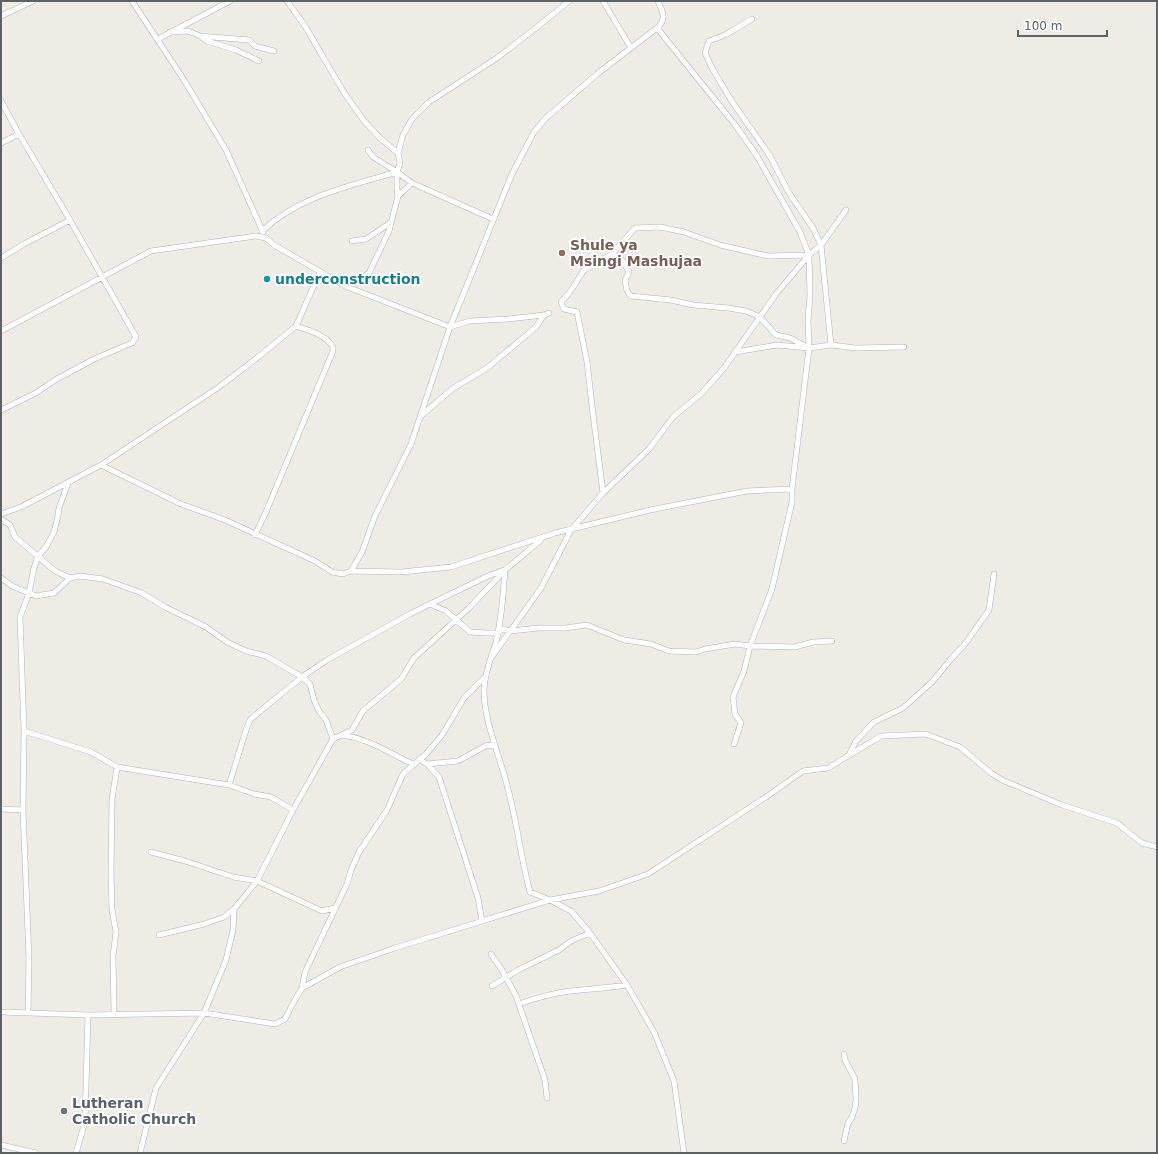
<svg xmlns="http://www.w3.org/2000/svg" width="1158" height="1154" font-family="'DejaVu Sans',sans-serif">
<rect width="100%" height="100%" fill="#efece6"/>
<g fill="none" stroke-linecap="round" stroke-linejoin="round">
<defs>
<path id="minor" d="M132,1L184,80L226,150L263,232
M287,1L305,26L343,91L364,121L381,139L398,153
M603,1L631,48
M1,16L33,1
M752,19L725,35L709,41L705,53L712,68L731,100L770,156L789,193L813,228L821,245L831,345
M170,32L188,31L200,36L207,41L236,50L259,61
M200,36L249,40L255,46L274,51
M158,39L230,1
M1,101L19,134L70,220L136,337L132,343L94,359L55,380L36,393L1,410
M1,143L19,134
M368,150L373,157L397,172L412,183L493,219
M397,172V189L398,196
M262,231C299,196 350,186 397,172L400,163L398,153L403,135L412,119L429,102L497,58L541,24L569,1
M352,241L366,239L390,223
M612,254L622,260L629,272L625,280L627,291L631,296L671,300L693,305L728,308L746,311L760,317L776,335L790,338L809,348
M1,258L24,244L70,220
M355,283L369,273L389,231L398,196L412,183
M1,331L151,251L256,236L266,238L274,245L345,286L450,327L470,321L508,319L544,315L549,313
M735,352L777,345L809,348L831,345L856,348L904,347
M422,415L452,389L487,368L536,327L544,315
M101,465L181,504L225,520L315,561L332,572L343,574L351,571L362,552L375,516L411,444L450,327L512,174L534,132L546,118L597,74L657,28C667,18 663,13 658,1
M603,493L593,414L587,362L577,312L564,309L561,302L570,292L584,270L612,254L635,228L660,227L684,232L720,245L768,256L809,255
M1,514L21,507L101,465L219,387L257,358L296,326L320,272
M1,519L10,525L15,537L55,571L70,578
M255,535L266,512L333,351V347C326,335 309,330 296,326
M505,570C503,594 502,619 496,642C491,658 485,672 484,689C484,724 500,755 508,789C517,823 521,858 530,892L550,900L599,891L648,874L769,795L803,771L828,768L881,736L926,734L960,747L991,773L1002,780L1062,805L1117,823L1142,843L1157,847
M351,571L401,572L451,567L555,533L650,510L747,491L792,489L809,348L808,320L810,296L809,255L800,232L757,156L736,126L657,28
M1,578L12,586L36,596L54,593L70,578L80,576L103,579L142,593L165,607L206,627L227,642L246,651L266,656L302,677L310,684L314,700L319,711L326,720L333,739
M430,604L488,576L504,570
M491,658L541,588L571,530L603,493L649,449L673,417L702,393L724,368L776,294L809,255L821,245L846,210
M24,731L91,752L117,767L229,785L254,794L271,797L293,810
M342,735C371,739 388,753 413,764
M734,744L741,723L735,714L733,697L744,671L750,646L772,589L792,502V489
M849,755L856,741L874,722L903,708L932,682L951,659L965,644L989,610L994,574
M419,759L427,764L439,777L478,898L482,921
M427,764L458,761L487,745L494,746
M229,785L246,730L250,720L259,712L302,677L327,660L410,614L430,604L446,611L470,632L486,633H498L503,629L510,631L539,628H565L587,625L624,640L651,644L669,651L696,652L705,649L735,644L750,646L795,647L813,642L832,641
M1,809L23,810
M151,852L185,861L233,877L257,881L322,911L335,908
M159,935L204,924L224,917L234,909
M491,954L502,970L516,996L545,1080L547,1098
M492,986L518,970L559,950L571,941L590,933
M302,988L305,972L347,884L351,870L359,852L387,810L403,774L426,754L442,735L464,698L485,677
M519,1004C536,998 552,993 570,991C589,989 608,988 627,985
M1,1012L88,1015L204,1013L275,1024L285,1019L292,1005L302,988L340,967L395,948L550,900L571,911L590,933L627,985L654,1032L674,1081L684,1153
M28,1013L29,958L23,810L24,731L20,617L29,593L34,568L38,556L46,547L54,532L58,516L59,508L68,483
M114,1014L113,956L116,932L112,910L111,873L112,799L117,767
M844,1054L845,1060L855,1079L856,1099L855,1108L852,1117L848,1123L844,1141
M1,1145L36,1153
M76,1153L85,1122L88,1015
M140,1153L156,1088L204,1013L226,960L233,930L234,909L257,881L293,810L333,739L352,730L363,711L401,679L414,658L469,608L505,570L541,540"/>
</defs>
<use href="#minor" stroke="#b1b4b7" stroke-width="6"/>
<use href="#minor" stroke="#fff" stroke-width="5"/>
</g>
<circle fill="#8d6e63" stroke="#fff" stroke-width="1.5" cx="562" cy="253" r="4"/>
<circle fill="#0f9aa8" stroke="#fff" stroke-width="1.5" cx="267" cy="279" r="4"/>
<circle fill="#6b7280" stroke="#fff" stroke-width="1.5" cx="64" cy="1111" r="4"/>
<g text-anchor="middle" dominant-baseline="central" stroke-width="4" stroke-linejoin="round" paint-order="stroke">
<g font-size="14" font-weight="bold" fill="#785e54" stroke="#fff" text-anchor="start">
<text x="570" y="245">Shule ya<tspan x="570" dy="16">Msingi Mashujaa</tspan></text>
</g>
<g font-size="14" font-weight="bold" fill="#0d838f" stroke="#fff" text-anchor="start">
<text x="275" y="279">underconstruction</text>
</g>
<g font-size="14" font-weight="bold" fill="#5b616d" stroke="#fff" text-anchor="start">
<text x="72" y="1103">Lutheran<tspan x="72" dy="16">Catholic Church</tspan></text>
</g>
</g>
<rect width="1158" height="1154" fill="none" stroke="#5d6265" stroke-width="4"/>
<path d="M1018 30v6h89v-6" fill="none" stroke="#5d6265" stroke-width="2"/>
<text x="1024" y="30" font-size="12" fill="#5d6265" stroke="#ffffff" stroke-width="3" paint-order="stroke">100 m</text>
</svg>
